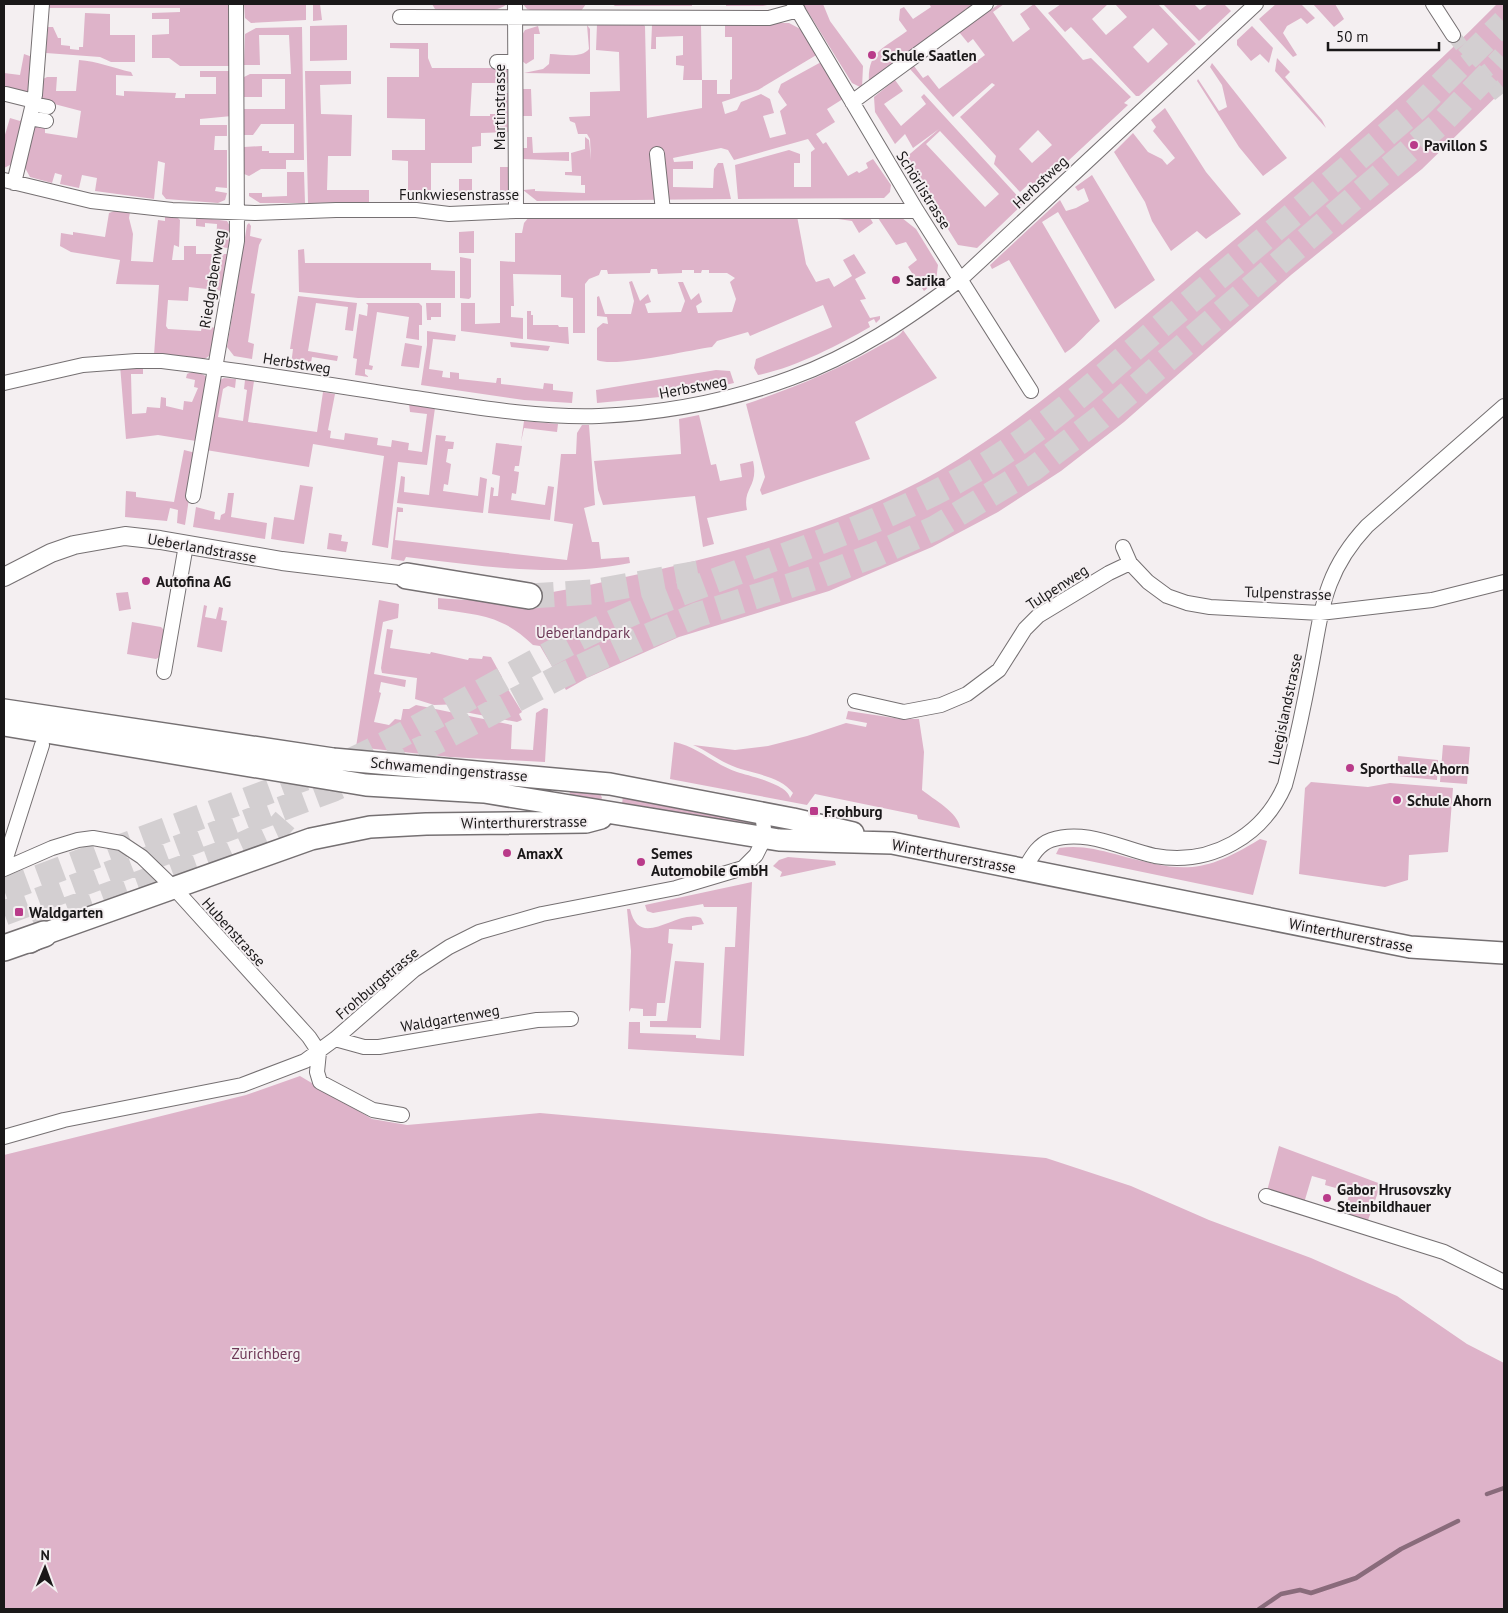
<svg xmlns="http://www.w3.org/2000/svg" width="1508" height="1613" font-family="'PT Sans',sans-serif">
<rect width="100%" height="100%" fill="#f4eff1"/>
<path fill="#deb3c9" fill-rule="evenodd" d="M48,4H231L232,66H180L169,58H152V35L169,34V19H152V13L180,12V8H48Z
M244,4H306V20L251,23L245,18Z
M313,4H320L322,20L313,21Z
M432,4H507C493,16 455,13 435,9Z
M523,4H586L581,11H534L527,9Z
M612,4H692V6H615Z
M726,4H772L763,6H726Z
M803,4H823L830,21L863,66L862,88L852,83Z
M929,4H976L869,84C867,51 883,49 907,31L899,20L900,9L904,7L913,19L931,7Z
M999,4H1004L993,12L1013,42L1030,29L1020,14L1034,4L1083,60L1091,58L1131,97L1124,103L1128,105L1038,189L1031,182L1020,192L994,164L996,156L960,117L995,85L992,83L953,117L910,69L914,66L923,78L928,75L939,89L985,55L973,39L968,43L959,32ZM1038,130L1052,145L1032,163L1019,149Z
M1061,4H1108L1092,19L1106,35L1127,17L1115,4H1158L1196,44L1139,96H1136L1071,27L1065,32L1048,13ZM1153,28L1168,44L1148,63L1133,47Z
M1163,4H1194L1200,10L1208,4H1224L1231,11L1199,41Z
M1276,4H1301L1315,18L1307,24L1301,18L1287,26L1283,33L1297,55L1293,57L1259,19Z
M1313,4H1335L1344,19L1334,27Z
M1497,4H1504V89L1422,169L1291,275L1124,422L1061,471L998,512L932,547L829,591L679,637L587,678L566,690L540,646L533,645C502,615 479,615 438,609V598C503,605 567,590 630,576C729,555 851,522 939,471C1032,416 1115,341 1197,271C1300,185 1403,99 1497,4Z
M85,13L110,14V35H135V62H111L100,57L46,53L48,27H53L58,38H61V45L70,46V49L79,50V47H83Z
M725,23H789L804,31L818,54L758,90L722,102L725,114L737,110L741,102L761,94L770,99L774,113L763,116L770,138L786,134L780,111L787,105L778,92L781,84L823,61L846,97L827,109L835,122L816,134L823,144L826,142L848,176L857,171L859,173L868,168L866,163L873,159L891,185L890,192L884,198L738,199L735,165L789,150L800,154V163H794V187H811V152L815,149L808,139L734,160L728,150L721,148L673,158L674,162L693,161V169H673V187L713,188L714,169L718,163H723L731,199L537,201L523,190L535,189V191L585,193V185H581V176L565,175V172H572L571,153L585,149V137L589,140L591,160L590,139L587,134H578L575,123L570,121L569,117L590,116V92L620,91L619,52L596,50L597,24H642L645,26L647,118L702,108V80H683L684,66L676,65V56L683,55V36L656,37V49H651L652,25H701L702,80H717V94H730V80L732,79V37H725Z
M347,25V60L310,61V26Z
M587,25L590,29V74L524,73L543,69L549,64L550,54C562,54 581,59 589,49Z
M538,26L540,34H534V59L526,64L522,61V35L525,30Z
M1252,26L1273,48L1269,63L1260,54L1251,61L1237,45V40Z
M302,27L304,160H286V169H261L249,176L244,174V147L262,146V151H269V153H294V124H261L253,135H244V109H285V79H262V97H244V77L250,74H291L289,35H259L260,65H244L245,34L256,28Z
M390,43H428V58L432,68H510V83H472L470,116H490V114H498V93H511L510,132L481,133V146L472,147V163H431V201L408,202V161L392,160V150H425V119L387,118V77H419V49L390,48Z
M24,54L35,58L29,92L4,97V73L20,75Z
M1277,58L1290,72L1285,77L1322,120L1326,128L1275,71Z
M79,60C97,61 113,68 131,72L133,76L116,75V95L124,96V91L176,93L175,98H185V94H216V77H200V71H229L232,74V116L200,119V125H227V136H215L214,150H227V188L216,187L215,191L227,193L225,200L218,203L166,199L162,194L165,163L158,161L154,199L95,191L97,178L82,175L79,188L60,184L62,175L55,173L52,183L30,177L24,166L34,124L45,127V133L77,138L81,111L39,100L43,79L47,77H57L56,91H76Z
M1212,63L1287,158L1263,176L1239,147L1197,81L1198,79L1219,111L1227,107L1222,85L1210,67Z
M305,71H351V84L320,85L321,114L352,115L351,156H328L327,190H369V202L308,203Z
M895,80L903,91L884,104L901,126L926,104L921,97L924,94L1024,203L977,248L958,245L904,159L939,129L913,148L905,134L895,144L875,112L874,97ZM940,131L999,194L985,207L926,144Z
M522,89H531L532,116H522Z
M1165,108L1206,172L1241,214L1206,239L1197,231L1171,251L1152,221L1145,202L1114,152L1133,133L1148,152L1162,159L1167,165L1175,158L1153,131L1156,127L1151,120Z
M25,113L12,164L4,168V138L10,118L20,121Z
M527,137H532L533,153L569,152V161L523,159L522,148H527Z
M500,167H510L509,190L494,200L478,201V195H500Z
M287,172H304L305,203H260L249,196V193H262V197L287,196Z
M1092,175L1155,280L1115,309L1058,212L1042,222L1100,321C1087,332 1079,344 1065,353L1009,260L992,269L990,265L1060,200L1066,211L1076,208L1089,201L1084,188L1078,191L1075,187Z
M459,179H472V201H445V191H459Z
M117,210L130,212L129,218L133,234L131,261L153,262L158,220L165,221V215L176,216L180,220L179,247L174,245L172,260H184V246H196V254H228L224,291L189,287L188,301L168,300L166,326L168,329L201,331L202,326L217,328L212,354L203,360L154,355L159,285L116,284L120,260L71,252L60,246L61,233L73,235V232L105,237L109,213Z
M797,216L806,264L816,282L829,278L834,287L852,276L843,260L854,254L866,273L855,279L866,299L860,300L870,318L880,316V319L876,323L874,319L868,322L870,327C839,345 794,368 758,375L754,368L756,359L832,327L823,305L750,336L748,332L717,341L712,347C689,350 615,368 597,360V328L603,323L608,324L607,317L597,316V297L599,296L605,314H631L634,301L629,282L632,281L640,301L648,294L651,302L645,304L648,313L681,312L685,301L678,282H683L691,300L699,293L702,302L696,306L698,313L732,312L736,299L730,282L735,278L727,273H709V270H702L701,273H694V270H682V273L658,274L657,269H651L650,273L608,274L607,270H601L599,275L589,279L585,284V333H573V298L561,297V275L513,274L514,306H511V317L523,318V339L461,331V303H475V324L500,323V261L515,262V233H522L524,223L529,217Z
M869,216L873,223L859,233L852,221L838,219V217Z
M894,216L902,218L916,229L938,265L936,281L924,291L908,267L917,260L906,242L896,245L878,218Z
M196,217L227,221L231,228L229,248L216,247L217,224L205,223V227L196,226Z
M249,223L251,226L250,236L262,239L259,245L251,293L255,294L248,342L254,344L252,359L234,356L227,347L247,225Z
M474,231V253H459V232Z
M304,249L305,263H431V270L455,271V298H358L299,292L298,250Z
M460,257L471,259V297L469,299L460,298Z
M298,296L357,303L353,331L345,330L348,307L316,303L308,351L338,356L337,361L312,357L310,368L291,365L293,349H290Z
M366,303H419L422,306V325H419V340L406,338L409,317L377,312L369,365L373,366L372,370L365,369V374L369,377L355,375L357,359L353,358L359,314L367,316L368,305Z
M426,303H441V317H431V320H427Z
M527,311H531V315H533V325H558L559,327H568L569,344L527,339Z
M903,330L937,378L855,422L870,459L762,495L760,490L765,477L746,404C793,388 838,370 881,345C888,341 900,337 903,330Z
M427,331L456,335L455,341L433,339L429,369L443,371L442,377L450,378V372L459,373V379L496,383L497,378H501V384L543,389L544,383L553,384V390L573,392L572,403L524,400L421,385L427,345Z
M510,342L550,346L548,351L511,347Z
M405,343L422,346L419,368L401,366Z
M120,365L143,366V374H131L132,414L146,413L147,407L160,408L161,397L166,398V406L183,410L184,401L192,402L198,388L194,387L195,380L186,378L187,374C193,370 203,373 208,378L196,441L158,435L126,439Z
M716,370L730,371L734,383L681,395L597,403L596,390Z
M224,378L236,379L235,388L228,386L223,389L218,417L243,421L247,390L244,389L245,380L254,381L248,422L317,432L323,392L335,394L328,430L331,431L330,438L344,440L345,433L378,438L377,445L391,447L392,440L409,443L408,450L422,452L427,414L410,412L409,404L435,408L427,465L398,462L388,548L372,545L384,456L313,444L309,467L206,450L220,380Z
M699,415L711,465L716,464L720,481L742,477L740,464L753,461C759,487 742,488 747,510L707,518L714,544L703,547L695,496L603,505L598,490L594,461L681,454L679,419Z
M524,421L558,424L557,432L524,428L521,442Z
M582,425H589L595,505L584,508L592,542H599L601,559L629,557L630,563C555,578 482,566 406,557L404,561L391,559L397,507L403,508V512H398L395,540L567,560L573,524L554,521L561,454H576L577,433Z
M436,435L446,436L445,441L454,442L453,449H448L446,462L451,464L448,485L444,484L443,491L478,496L480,477L487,479L483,513L397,503L401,476L405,477L404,492L429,495Z
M496,443L522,446L519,466H515L514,471L519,472L516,494L512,493L511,500L545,505L548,486L554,487L550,520L488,513L491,487L494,488L493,496H498L500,476L492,474Z
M184,450L196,453L185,525L177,523L178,510L170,508L167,521L125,517L126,491L136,492V497L174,502Z
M300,485L313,487L304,544L271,539L274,517L294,520Z
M228,493H234L231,517L267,523L265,539L193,527L196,507L215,512L214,519L220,520L221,515L225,513Z
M329,533L342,535L341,541L348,542L346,552L327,549Z
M128,592L131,609L119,611L116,593Z
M379,600L399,604L398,618L383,622L374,674L406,680L405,687L381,682L379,692L381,693L374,722L389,725L395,719L401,720L403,709H409L416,705L512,725L511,749L533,750L536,713L544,708L548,709L545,762L450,757L356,747Z
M204,605L207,606L205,617L216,619L219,607L223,608L221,620L227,621L222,652L197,647Z
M132,622L161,627L164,630L161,656L156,659L127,654Z
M387,629L393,630L390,648L430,654L431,652L468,660L469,658L482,659L483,656L491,657L502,677L501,678L522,712L519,714L522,720L517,722L465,712L464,704L434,705L415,699L417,678L382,673L381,668Z
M848,711L901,719H919L924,752L922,790C933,799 959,813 960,828L918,819L917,815L815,794L807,805L670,779L674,742C697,746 715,765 737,772C749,776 788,784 790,798L793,793C779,774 748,774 728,764C715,758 706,750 693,745L735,750L768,746L807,736L846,723L866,727L867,723L846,719Z
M1443,745L1470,747L1467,784L1440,782Z
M1398,756L1438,760L1437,780L1397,776Z
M1311,782L1368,787L1390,783L1453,788L1448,852L1409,855L1408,880L1385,887L1299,874L1305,788Z
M571,784L600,793L602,798L600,802L569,799Z
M623,795L747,818L753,825L752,826L622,805Z
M1260,839L1267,841L1253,895L1056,854L1059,848C1079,845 1096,849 1115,854C1182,872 1200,876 1260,839Z
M788,857L835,861L836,865L780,877L782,872L773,866L779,860Z
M752,882L744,1056L628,1049L629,1022H640V1033L696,1035V1038L720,1040L725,947H735L737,907H704L703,904L653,913L647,911L645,905Z
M627,909H630C640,952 676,908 701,918L704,924L692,926V930L669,929L668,943L673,944L665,1003H657L656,1016H643V1009L631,1008L629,1012L631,951Z
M675,961L704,963L701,1028L650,1027V1021H667Z
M300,1076L372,1119L407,1125L540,1113L1046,1158L1131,1186L1209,1220L1311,1258L1397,1296L1467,1344L1504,1363V1609H4V1155L246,1095Z
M1279,1146L1381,1184L1367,1223L1343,1215L1350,1192L1325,1185L1326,1180L1312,1176L1304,1203L1267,1191Z"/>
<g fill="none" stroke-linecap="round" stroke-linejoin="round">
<path stroke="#896b7b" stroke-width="4.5" d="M1487,1494L1504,1488
M1259,1609L1281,1594L1300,1590L1311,1593L1356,1578L1401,1549L1458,1521"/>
<path stroke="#d3cfd1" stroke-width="14" stroke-dasharray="14 7" stroke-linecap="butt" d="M1453,35L1504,100"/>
<path stroke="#d3cfd1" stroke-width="25" stroke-dasharray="25 12" stroke-linecap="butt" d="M529,596L592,592L698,573
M4,890L343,764C442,719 533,656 633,613C756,560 885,530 999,456C1055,420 1105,374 1155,331C1226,271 1297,212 1367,151L1416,109L1504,22
M4,913L334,789L438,741L561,676L638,640L697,615L814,578L875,555L935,528L1033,469L1101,417L1405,154L1445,119L1504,58
M33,922L223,853L278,828L285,820"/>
<defs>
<path id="minor" d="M515,4L516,211
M794,4L917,211L1031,391
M1433,4L1453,35
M400,17L769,18L798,10
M497,62H515
M6,94L34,101
M852,102L986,4
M33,104L48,107
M30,118L46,121
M657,154L663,211
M4,180L91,201L172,210L255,213L336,210H416L449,214L516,211H917
M14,183L35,95L42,4
M4,383L83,365L136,361H162C247,371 331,385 415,398C475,407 538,418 599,416C664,413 729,401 791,378C853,356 909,318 961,279L1256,4
M193,496L237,241L236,4
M1123,547L1130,563L1148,582L1167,596L1187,603L1210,607L1320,613L1432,600L1504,582
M164,672L186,545
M855,701L904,712L941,705L967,694L999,670L1025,629L1038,616L1109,573L1130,563
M4,864L42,745
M4,869L52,848L78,840L93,838L121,843L142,857L174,888L309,1037L319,1052L317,1072L320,1082L373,1110L402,1115
M1024,870C1031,858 1037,845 1051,840C1086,828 1122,849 1155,856C1211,866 1263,836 1285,785C1295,748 1303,710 1310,673C1322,612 1322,574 1367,526L1504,406
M335,1039L364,1047H379L537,1020L571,1019
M4,1137L64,1120L242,1085L305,1061L335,1039L414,970L449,947L479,932L542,914L676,888L743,868L756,855L765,837L762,813
M1266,1196L1444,1252L1504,1282"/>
<path id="tertiary" d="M4,577L51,553L74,545L125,536L160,540L282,561L407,576"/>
<path id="primary" d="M4,710L333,759L610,784L793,819L853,833
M4,725L366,785L484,792L779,840L892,843L1410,947L1504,953
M30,942L44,934L311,839L370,827L426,824L586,822L601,818"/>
<path id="motorway" d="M407,576L529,596
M4,948L44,934"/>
</defs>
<use href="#minor" stroke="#757072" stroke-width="16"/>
<use href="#tertiary" stroke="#757072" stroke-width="20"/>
<use href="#primary" stroke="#757072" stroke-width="24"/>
<use href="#motorway" stroke="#757072" stroke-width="28"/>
<use href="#minor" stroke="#fff" stroke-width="14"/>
<use href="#tertiary" stroke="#fff" stroke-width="18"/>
<use href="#primary" stroke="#fff" stroke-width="21"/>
<use href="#motorway" stroke="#fff" stroke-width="25"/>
</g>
<g fill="#b93b8a" stroke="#f4eff1" stroke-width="2">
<circle cx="872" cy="55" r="5"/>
<circle cx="1414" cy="145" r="5"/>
<circle cx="896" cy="280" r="5"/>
<circle cx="146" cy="581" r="5"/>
<circle cx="1350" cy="768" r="5"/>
<circle cx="1397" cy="800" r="5"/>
<rect x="809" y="806" width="10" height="10" rx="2.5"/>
<circle cx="507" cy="853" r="5"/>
<circle cx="641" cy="862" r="5"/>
<rect x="14" y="907" width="10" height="10" rx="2.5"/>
<circle cx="1327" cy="1198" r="5"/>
</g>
<g text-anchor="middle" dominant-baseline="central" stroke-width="4" stroke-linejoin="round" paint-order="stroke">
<g font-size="15" font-weight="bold" fill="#1a1819" stroke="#f4eff1" text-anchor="start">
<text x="882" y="55">Schule Saatlen</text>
<text x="1424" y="145">Pavillon S</text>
<text x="906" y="280">Sarika</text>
<text x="156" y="581">Autofina AG</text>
<text x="1360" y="768">Sporthalle Ahorn</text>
<text x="1407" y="800">Schule Ahorn</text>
<text x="824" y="811">Frohburg</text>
<text x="517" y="853">AmaxX</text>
<text x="651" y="853">Semes<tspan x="651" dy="17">Automobile GmbH</tspan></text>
<text x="29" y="912">Waldgarten</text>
<text x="1337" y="1189">Gabor Hrusovszky<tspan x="1337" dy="17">Steinbildhauer</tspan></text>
</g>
<g font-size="15" fill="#1a1819" stroke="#f4eff1">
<text transform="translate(499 107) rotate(-90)">Martinstrasse</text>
<text transform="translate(1040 182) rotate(-43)">Herbstweg</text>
<text transform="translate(924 190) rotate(58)">Schörlistrasse</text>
<text x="459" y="194">Funkwiesenstrasse</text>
<text transform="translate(212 279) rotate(-81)">Riedgrabenweg</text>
<text transform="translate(297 363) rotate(9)">Herbstweg</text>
<text transform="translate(693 387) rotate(-11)">Herbstweg</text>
<text transform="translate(202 548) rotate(10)">Ueberlandstrasse</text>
<text transform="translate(1057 587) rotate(-33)">Tulpenweg</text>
<text transform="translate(1288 593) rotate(2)">Tulpenstrasse</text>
<text transform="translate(1285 709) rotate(-78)">Luegislandstrasse</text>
<text transform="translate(449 769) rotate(5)">Schwamendingenstrasse</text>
<text transform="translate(524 822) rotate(-1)">Winterthurerstrasse</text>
<text transform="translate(954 856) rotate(11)">Winterthurerstrasse</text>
<text transform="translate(234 932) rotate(48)">Hubenstrasse</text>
<text transform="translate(1351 935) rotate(11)">Winterthurerstrasse</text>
<text transform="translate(377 983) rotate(-40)">Frohburgstrasse</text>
<text transform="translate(450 1018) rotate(-10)">Waldgartenweg</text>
</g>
<g font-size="15" fill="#6d3756" stroke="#f4eff1">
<text x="583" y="632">Ueberlandpark</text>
<text x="266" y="1353">Zürichberg</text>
</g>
</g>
<rect width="1508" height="1613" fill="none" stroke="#1a1819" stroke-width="10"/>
<g transform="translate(45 1568) rotate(1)" stroke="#f4eff1" stroke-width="4" paint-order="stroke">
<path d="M0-4L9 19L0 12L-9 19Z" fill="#1a1819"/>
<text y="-8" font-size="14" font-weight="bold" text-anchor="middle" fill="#1a1819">N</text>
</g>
<path d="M1328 42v8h111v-8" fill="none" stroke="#1a1819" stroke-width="2.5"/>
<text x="1336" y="42" font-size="15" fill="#1a1819" stroke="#f4eff1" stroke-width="4" paint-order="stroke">50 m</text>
</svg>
